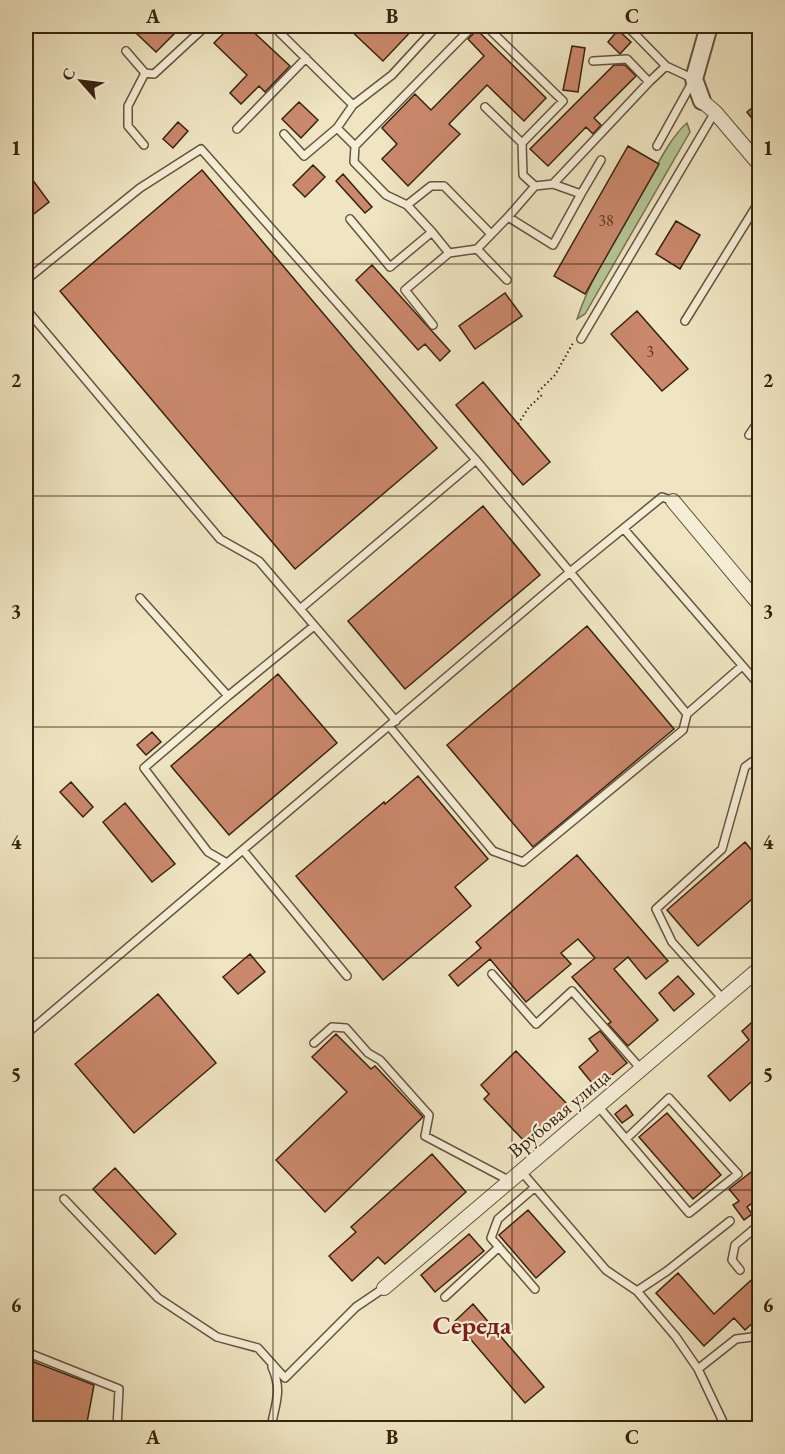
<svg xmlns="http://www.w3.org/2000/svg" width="785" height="1454" font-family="'EB Garamond',serif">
<rect width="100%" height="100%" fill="#efe5c2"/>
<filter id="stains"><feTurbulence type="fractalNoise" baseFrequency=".00333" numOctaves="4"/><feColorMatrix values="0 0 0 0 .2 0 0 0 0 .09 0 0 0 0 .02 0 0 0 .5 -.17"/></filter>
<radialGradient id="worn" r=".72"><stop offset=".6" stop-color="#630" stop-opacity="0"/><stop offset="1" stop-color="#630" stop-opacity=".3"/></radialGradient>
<path fill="#b6c596" stroke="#767452" stroke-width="1.5" d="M687,123L690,132L585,314L577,319C592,274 619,234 642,193C654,172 669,138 687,123Z"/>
<path fill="#ca886c" stroke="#37230f" stroke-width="1.5" d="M145,26H169L176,32L156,52L137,34Z
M231,26H247L290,66L265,92L259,86L241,104L230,93L247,75L214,43Z
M346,26H416L383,61Z
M477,30L546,98L524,121L487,85L449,124L460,134L408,186L382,159L397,144L382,128L415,94L431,110L484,56L468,39Z
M618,30L631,42L620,54L608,42Z
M572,46L585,48L578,92L563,90Z
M614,65H625L636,76L594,118L601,125L593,134L586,127L548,166L530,149Z
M299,102L318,120L301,138L282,119Z
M759,102V127L747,112Z
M178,122L188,131L173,148L163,139Z
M628,146L659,164L585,294L554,276Z
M313,165L325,177L305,197L293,185Z
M202,170L437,448L295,569L60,291Z
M26,171L49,202L26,220Z
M343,174L372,207L365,213L336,181Z
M676,221L700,235L680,269L656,254Z
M372,265L450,351L440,361L425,344L418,350L356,280Z
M505,293L522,316L475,349L459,326Z
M637,311L688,369L662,391L611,334Z
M483,382L550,462L523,485L456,405Z
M483,506L540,575L405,689L348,621Z
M587,626L674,729L533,847L447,745Z
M278,674L337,743L229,835L171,766Z
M152,732L161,742L146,755L137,745Z
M418,776L488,859L455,887L471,906L383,980L296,876L384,802L385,804Z
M71,782L93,807L83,817L60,792Z
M125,803L175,864L152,882L103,822Z
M745,842L759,859V893L698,946L667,910Z
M577,855L668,961L646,979L628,957L614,969L658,1020L628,1046L608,1024L611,1022L572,977L595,958L578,939L561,953L571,964L526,1002L490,959L458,986L449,975L481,948L476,942Z
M250,954L265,972L238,994L223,977Z
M678,976L694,994L674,1011L659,993Z
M158,994L216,1063L134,1133L75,1064Z
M759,1016V1075L730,1101L708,1076L749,1040L742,1031Z
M600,1031L627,1063L596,1088L579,1067L598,1051L589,1039Z
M336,1034L371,1069L375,1066L423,1117L325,1212L276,1160L347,1092L312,1057Z
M516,1051L569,1106L528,1145L484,1099L489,1094L481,1085Z
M626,1105L633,1115L622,1123L615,1114Z
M667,1113L721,1175L693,1199L639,1137Z
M432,1154L466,1192L385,1264L378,1257L352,1281L329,1256L356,1232L351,1227Z
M759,1166V1198L747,1207L752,1214L744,1220L733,1205L739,1201L729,1189Z
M115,1168L176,1234L155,1254L93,1189Z
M528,1210L565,1252L536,1278L499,1235Z
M469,1234L484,1251L435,1292L421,1275Z
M678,1273L714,1314L759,1273V1317L745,1330L734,1318L704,1346L656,1293Z
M473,1304L544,1387L525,1403L455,1321Z
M26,1359L94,1385L86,1428H26Z"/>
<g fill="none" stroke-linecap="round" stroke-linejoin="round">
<defs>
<path id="service" d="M273,26L353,105
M627,26L666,66L694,79L657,146
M126,51L145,73L154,74L206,26
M593,61L627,59L649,82L666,66
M485,107L522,143L563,101L486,26
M337,128L355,146L473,26
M237,129L306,58
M284,134L304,156L337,128L353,105L392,75L437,26
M522,143L523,175L535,186L553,184L581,194L601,160
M144,145L128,126V106L145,73
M355,146L354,162L386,195L407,205
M553,184L649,82
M508,217L535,186
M350,219L390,267L432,232L449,253L405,290L433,325
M432,232L407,205L431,186H444L491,234
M449,253L477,249
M26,280L140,188L201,149L476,460L570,572L687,714L742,666
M507,280L477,249L508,217L553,245L581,194
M26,309L220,539L259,561L396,721
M685,321L760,200
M581,339L715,112
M749,435L760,419
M624,529L760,686
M140,598L228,696
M300,609L476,460
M389,726L493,851L523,862L683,730L687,714
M243,850L347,976
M227,863L208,852L144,768L228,696L314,626
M492,974L536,1024L572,991L641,1069
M723,999L672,942L656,909L722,849L745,767L760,756
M26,1034L570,572L662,497L673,501
M314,1043L332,1027L346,1028L368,1053L380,1060L429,1115L425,1136L510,1181
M598,1106L626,1139L669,1098L738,1174L689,1213L626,1139
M521,1171L606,1270L637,1291L676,1337L698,1369L726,1428
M534,1188L498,1219L491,1238L535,1289
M64,1199L158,1298L217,1337L258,1348L285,1378L356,1307L384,1288
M740,1270L732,1260L735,1245L760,1224
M637,1291L667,1271L730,1221
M445,1297L499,1247
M26,1352L119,1389L117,1428
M698,1369L736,1339L752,1337L760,1330
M271,1428C275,1403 283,1392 272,1367"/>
<path id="minor" d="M702,101L715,112L760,165
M673,501L760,605
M384,1288L760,968"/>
<path id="tertiary" d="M702,101L694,79L709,26"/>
</defs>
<use href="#service" stroke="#65543c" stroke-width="10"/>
<use href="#minor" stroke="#65543c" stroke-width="16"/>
<use href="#tertiary" stroke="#65543c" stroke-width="20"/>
<path stroke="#37230f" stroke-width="2" stroke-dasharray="1.5 3" stroke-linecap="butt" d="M538,392L555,375L573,343
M518,424L529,407L542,395"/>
<use href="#service" stroke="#f5eed7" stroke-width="7"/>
<use href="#minor" stroke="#f5eed7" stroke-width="14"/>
<use href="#tertiary" stroke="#f5eed7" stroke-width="16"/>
</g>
<path fill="none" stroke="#37230f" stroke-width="1.5" stroke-opacity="0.55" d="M273,26V1428M512,26V1428M26,264H760M26,496H760M26,727H760M26,958H760M26,1190H760"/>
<g text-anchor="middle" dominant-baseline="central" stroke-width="4.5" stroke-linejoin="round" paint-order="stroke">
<g font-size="16" fill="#5c3c26">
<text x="606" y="220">38</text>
<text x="650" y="351">3</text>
</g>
<g font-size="20" fill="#37230f" stroke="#f5eed7">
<text transform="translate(559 1113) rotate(-40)">Врубовая улица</text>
</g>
<g font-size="26" font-weight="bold" fill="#7a1f14" stroke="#f5eed7">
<text x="472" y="1325">Середа</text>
</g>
</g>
<rect width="785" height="1454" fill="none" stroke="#efe5c2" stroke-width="66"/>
<g transform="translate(81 81) rotate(298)" stroke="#f5eed7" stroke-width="4.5" paint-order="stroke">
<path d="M0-4.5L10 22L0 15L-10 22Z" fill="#37230f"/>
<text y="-9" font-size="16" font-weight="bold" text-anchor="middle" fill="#37230f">С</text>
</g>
<rect x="33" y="33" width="719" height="1388" fill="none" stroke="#37230f" stroke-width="2"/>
<g font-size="20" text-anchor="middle" font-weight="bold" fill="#37230f">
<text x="153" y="23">A</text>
<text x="392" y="23">B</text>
<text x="632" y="23">C</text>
<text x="16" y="155">1</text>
<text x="768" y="155">1</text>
<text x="16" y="387">2</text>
<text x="768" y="387">2</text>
<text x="16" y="618">3</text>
<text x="768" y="618">3</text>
<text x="16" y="849">4</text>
<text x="768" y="849">4</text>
<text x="16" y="1081">5</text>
<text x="768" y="1081">5</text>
<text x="16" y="1312">6</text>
<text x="768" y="1312">6</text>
<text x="153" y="1444">A</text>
<text x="392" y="1444">B</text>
<text x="632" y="1444">C</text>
</g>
<rect width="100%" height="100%" filter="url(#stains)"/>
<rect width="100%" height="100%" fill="url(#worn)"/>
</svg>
